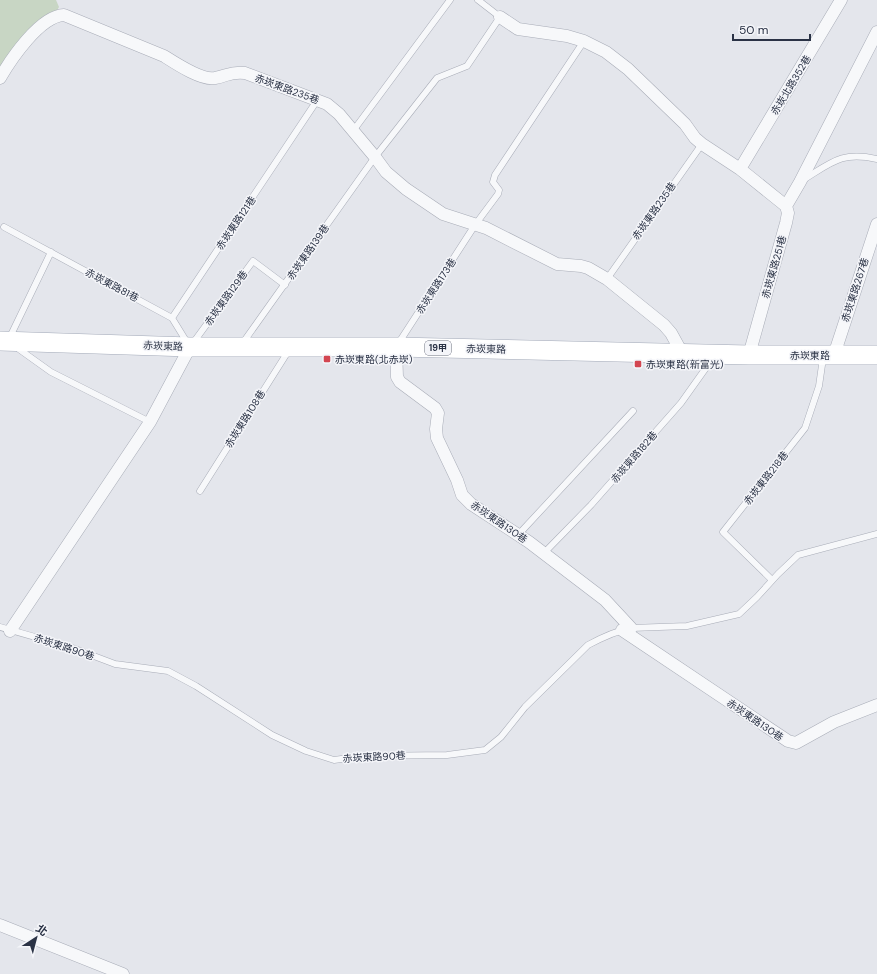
<svg xmlns="http://www.w3.org/2000/svg" width="877" height="974" font-family="'DM Sans','Noto Sans TC',sans-serif">
<rect width="100%" height="100%" fill="#e4e6ec"/>
<path fill="#c8d6c4" d="M0,0H56L59,7L52,18L0,78Z"/>
<g fill="none" stroke-linecap="round" stroke-linejoin="round">
<defs>
<path id="service" d="M353,131L450,0
M803,180C832,162 842,151 877,159
M4,227L172,318
M607,279L702,144
M172,318L318,99
M172,318L188,344
M9,339L51,252
M193,343L253,261L285,285
M242,344L375,157L437,78L467,66L500,17L478,0
M398,344L475,225L498,194L499,190L493,182L495,175L584,41
M16,347L51,372L150,422
M200,491L289,350
M518,535L633,411
M544,553L591,505L681,403L713,358
M772,580L723,532L805,428L819,386L823,358
M0,627L70,647L115,664L168,671L196,686L272,735L306,751L334,760L363,756L447,755L485,750L501,737L525,707L588,645C601,638 616,631 631,628L687,626L739,614L757,597L778,574L798,555L877,534"/>
<path id="minor" d="M500,17L518,29L567,36L584,41L606,52L628,69L685,124L695,138L702,144L740,169L786,206
M0,78C11,59 40,16 64,15L164,56C175,63 202,81 215,78C227,76 231,71 245,73L327,104L339,114L375,157L386,172L406,189L443,214L486,228L557,264L581,266L588,268L607,279L664,325L671,333L682,353
M740,169L841,0
M396,347L397,377L400,382L435,408L438,413L436,429L437,438L457,480L462,495L471,504L529,542L605,600L631,628
M749,355L786,223L788,213L786,206L800,182L877,32
M834,355L877,224
M622,630L788,741L796,743L834,722L877,705
M10,631L150,422L190,347
M0,925L123,974"/>
<path id="primary" d="M0,341L190,347H396L749,355H877"/>
</defs>
<use href="#service" stroke="#a8acb7" stroke-width="7"/>
<use href="#minor" stroke="#a8acb7" stroke-width="13"/>
<use href="#primary" stroke="#a2a9b8" stroke-width="20"/>
<use href="#service" stroke="#f7f8fa" stroke-width="6"/>
<use href="#minor" stroke="#f7f8fa" stroke-width="12"/>
<use href="#primary" stroke="#fff" stroke-width="19"/>
</g>
<g fill="#d34651" stroke="#f4f5f9" stroke-width="1.5">
<rect x="323" y="355" width="8" height="8" rx="2"/>
<rect x="634" y="360" width="8" height="8" rx="2"/>
</g>
<g text-anchor="middle" dominant-baseline="central" stroke-width="3" stroke-linejoin="round" paint-order="stroke">
<rect fill="#f4f5f9" stroke="#676c7b" stroke-width="1" x="425" y="341" width="26" height="14" rx="3"/>
<g font-size="9" font-weight="bold" fill="#2a3245">
<text x="438" y="348">19甲</text>
</g>
<g font-size="10" fill="#2a3245" stroke="#f4f5f9">
<text transform="translate(791 85) rotate(-59)">赤崁北路352巷</text>
<text transform="translate(287 89) rotate(20)">赤崁東路235巷</text>
<text transform="translate(654 211) rotate(-55)">赤崁東路235巷</text>
<text transform="translate(236 223) rotate(-56)">赤崁東路121巷</text>
<text transform="translate(308 252) rotate(-55)">赤崁東路139巷</text>
<text transform="translate(774 267) rotate(-74)">赤崁東路251巷</text>
<text transform="translate(112 285) rotate(28)">赤崁東路81巷</text>
<text transform="translate(436 286) rotate(-57)">赤崁東路173巷</text>
<text transform="translate(855 290) rotate(-72)">赤崁東路267巷</text>
<text transform="translate(226 298) rotate(-54)">赤崁東路129巷</text>
<text transform="translate(163 346) rotate(2)">赤崁東路</text>
<text transform="translate(486 349) rotate(1)">赤崁東路</text>
<text x="810" y="355">赤崁東路</text>
<text transform="translate(245 419) rotate(-58)">赤崁東路108巷</text>
<text transform="translate(634 457) rotate(-49)">赤崁東路182巷</text>
<text transform="translate(766 478) rotate(-52)">赤崁東路218巷</text>
<text transform="translate(499 522) rotate(34)">赤崁東路130巷</text>
<text transform="translate(64 647) rotate(18)">赤崁東路90巷</text>
<text transform="translate(755 720) rotate(34)">赤崁東路130巷</text>
<text transform="translate(374 757) rotate(-3)">赤崁東路90巷</text>
</g>
<g font-size="10" fill="#2a3245" stroke="#f4f5f9" text-anchor="start">
<text x="335" y="359">赤崁東路(北赤崁)</text>
<text x="646" y="364">赤崁東路(新富光)</text>
</g>
</g>
<g transform="translate(36 938) rotate(36)" stroke="#f4f5f9" stroke-width="3" paint-order="stroke">
<path d="M0-3L7 15L0 10L-7 15Z" fill="#2a3245"/>
<text y="-6" font-size="11" font-weight="bold" text-anchor="middle" fill="#2a3245">北</text>
</g>
<path d="M733 34v6h77v-6" fill="none" stroke="#2a3245" stroke-width="2"/>
<text x="739" y="34" font-size="12" fill="#2a3245" stroke="#f4f5f9" stroke-width="3" paint-order="stroke">50 m</text>
</svg>
